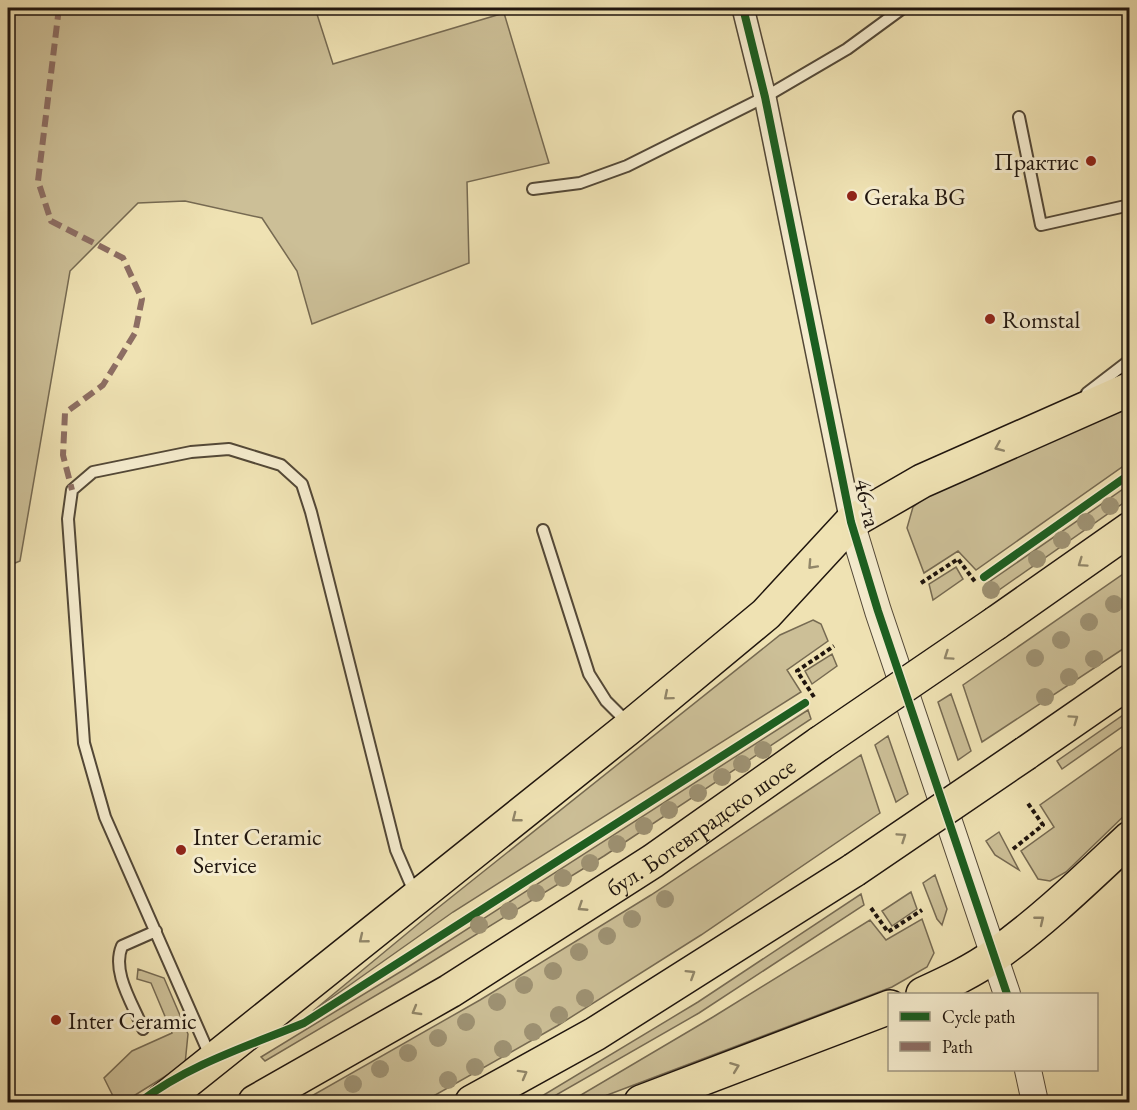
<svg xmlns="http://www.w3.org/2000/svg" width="1137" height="1110" font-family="'EB Garamond',serif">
<rect width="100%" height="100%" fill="#efe2b3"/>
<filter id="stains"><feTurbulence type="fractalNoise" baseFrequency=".00333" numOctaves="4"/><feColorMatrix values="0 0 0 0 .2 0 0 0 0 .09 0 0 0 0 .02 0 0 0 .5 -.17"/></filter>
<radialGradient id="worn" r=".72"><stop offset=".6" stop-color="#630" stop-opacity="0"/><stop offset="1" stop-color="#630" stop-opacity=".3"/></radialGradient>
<path fill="#ccbf97" stroke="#766a52" stroke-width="1.5" d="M8,8H315L333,64L504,13L549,163L467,182L469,263L312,324L297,271L262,218L185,201L138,203L70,271L20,561L8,566Z
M1129,403V462L976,570L958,551L924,573L907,528L913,507L932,492Z
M1129,485V499L989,597L986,584Z
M956,567L963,579L933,600L929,584Z
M1129,570V645L982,742L963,685Z
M813,620L821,624L828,641L787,670L801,692L453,912L313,1011L434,911L780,635Z
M832,654L837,666L812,684L805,671Z
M951,694L971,751L958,760L938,702Z
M808,710L811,719L604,856L407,977L265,1061L261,1057L405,969Z
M1129,711V722L1062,769L1057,761Z
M888,736L908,794L896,802L875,745Z
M1129,742V811L1066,872L1050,881L1038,879L1021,851L1054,827L1040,805Z
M861,755L880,813L701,935L557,1026L423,1102H301L480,1000L651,895Z
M999,832L1019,870L995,855L986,841Z
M935,875L947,909L942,925L937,919L923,883Z
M911,892L917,909L892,926L882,911Z
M861,894L864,905L699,1013L544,1102H532L698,1002Z
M922,919L934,953L927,967L892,987L589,1102H569L713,1017L870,920L886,940Z
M138,969L164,978L188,1034L185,1064L124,1102H116L104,1078L132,1051L172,1033L151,983L137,979Z"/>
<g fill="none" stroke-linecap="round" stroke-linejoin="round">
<defs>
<path id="service" d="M1019,117L1041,225L1130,205
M533,189L580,183L627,166L765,97L847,49L903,8
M1087,393L1130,360
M543,530L589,674L606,701L629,724
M143,1029C133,1004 111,972 122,946L156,931
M211,1058L105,817L84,743L68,519L72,490L93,472L191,452L229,449L281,465L302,484L311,512L396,850L415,894"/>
<path id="minor" d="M743,8L765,97L851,522"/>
<path id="tertiary" d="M851,522L878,611L1007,994
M1028,1070L1035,1102"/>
<g id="primary">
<path d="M996,623L1130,529"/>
<path d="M1026,753L1130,681"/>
<path d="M923,994C947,983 973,971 995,955C1043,921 1086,879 1130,838"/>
<path d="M161,1102L631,726L766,614L851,522L922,481L1130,389"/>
<path id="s1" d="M255,1102L450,991L653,861L820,743"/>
<path d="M472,1102L595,1034L854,870"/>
<path d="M641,1102L890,1007"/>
</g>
</defs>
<use href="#service" stroke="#534837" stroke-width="14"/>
<use href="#minor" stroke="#534837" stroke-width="24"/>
<use href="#tertiary" stroke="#534837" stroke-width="28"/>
<use href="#primary" stroke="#1f150e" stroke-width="36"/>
<path stroke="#1f150e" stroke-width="4" stroke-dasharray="4.5 3" stroke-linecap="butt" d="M921,583L958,559L976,583
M814,697L797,671L834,646
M1013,849L1043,825L1027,802
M871,908L888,932L922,910"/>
<use href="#service" stroke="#f5ecce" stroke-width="10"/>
<use href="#minor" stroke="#f5ecce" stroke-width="21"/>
<use href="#tertiary" stroke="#f5ecce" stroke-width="26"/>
<use href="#primary" stroke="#efe2b3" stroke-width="33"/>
<defs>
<path id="primary-bridge" d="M820,743L996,623
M854,870L1026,753"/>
</defs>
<use href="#primary-bridge" stroke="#1f150e" stroke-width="36" stroke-linecap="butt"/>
<use href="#primary-bridge" stroke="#efe2b3" stroke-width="33"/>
<path stroke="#8d6e63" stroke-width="6" stroke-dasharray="12 6" stroke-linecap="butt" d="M56,8L58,16L38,181L51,221L123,258L142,299L135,333L103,385L65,413L63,455L72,490"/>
<defs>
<path id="cycleway" d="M743,8L765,97L851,522L878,611L1007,994
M984,577L1130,474
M140,1102C188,1065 248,1046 304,1023L805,703"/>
</defs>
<use href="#cycleway" stroke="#f5ecce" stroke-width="11"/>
<use href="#cycleway" stroke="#1b5e20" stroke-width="8"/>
</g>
<g fill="#9e9273">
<circle cx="1110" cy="506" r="9"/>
<circle cx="1086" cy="522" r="9"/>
<circle cx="1062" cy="540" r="9"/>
<circle cx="1037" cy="559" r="9"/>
<circle cx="991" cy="590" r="9"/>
<circle cx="1114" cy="604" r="9"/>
<circle cx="1089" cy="622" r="9"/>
<circle cx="1061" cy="640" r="9"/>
<circle cx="1035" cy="658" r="9"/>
<circle cx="1094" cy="659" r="9"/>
<circle cx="1069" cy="677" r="9"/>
<circle cx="1045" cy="697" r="9"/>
<circle cx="763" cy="750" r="9"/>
<circle cx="742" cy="764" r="9"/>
<circle cx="722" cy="777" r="9"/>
<circle cx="698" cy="793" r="9"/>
<circle cx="669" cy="810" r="9"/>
<circle cx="644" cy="826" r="9"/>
<circle cx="617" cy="844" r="9"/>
<circle cx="590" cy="863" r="9"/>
<circle cx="563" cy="878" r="9"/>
<circle cx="536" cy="893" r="9"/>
<circle cx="665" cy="899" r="9"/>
<circle cx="509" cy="911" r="9"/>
<circle cx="632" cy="919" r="9"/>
<circle cx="479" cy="925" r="9"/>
<circle cx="607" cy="936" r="9"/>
<circle cx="579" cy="952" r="9"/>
<circle cx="553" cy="971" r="9"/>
<circle cx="524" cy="985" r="9"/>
<circle cx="585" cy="998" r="9"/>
<circle cx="497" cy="1002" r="9"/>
<circle cx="559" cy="1015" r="9"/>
<circle cx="466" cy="1022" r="9"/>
<circle cx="533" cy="1032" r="9"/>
<circle cx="438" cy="1038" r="9"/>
<circle cx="503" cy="1049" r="9"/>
<circle cx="408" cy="1053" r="9"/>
<circle cx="475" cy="1067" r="9"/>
<circle cx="380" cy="1069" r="9"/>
<circle cx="448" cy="1080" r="9"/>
<circle cx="353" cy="1084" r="9"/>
</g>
<defs><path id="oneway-chevron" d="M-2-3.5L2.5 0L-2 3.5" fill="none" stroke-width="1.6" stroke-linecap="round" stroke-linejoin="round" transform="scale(1.5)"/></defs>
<g stroke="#918669">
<use href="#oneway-chevron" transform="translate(999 447) rotate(157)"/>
<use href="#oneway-chevron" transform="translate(1082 563) rotate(145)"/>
<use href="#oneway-chevron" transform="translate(812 565) rotate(133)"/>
<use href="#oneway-chevron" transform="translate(948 656) rotate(146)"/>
<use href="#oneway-chevron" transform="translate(668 696) rotate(140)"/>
<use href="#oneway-chevron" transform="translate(1074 719) rotate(-35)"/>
<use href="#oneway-chevron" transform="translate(516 818) rotate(142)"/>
<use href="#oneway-chevron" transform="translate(902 837) rotate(-34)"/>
<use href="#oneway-chevron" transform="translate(582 907) rotate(147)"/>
<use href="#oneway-chevron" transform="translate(1040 920) rotate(-39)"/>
<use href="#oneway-chevron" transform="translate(363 939) rotate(141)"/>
<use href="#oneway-chevron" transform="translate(691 974) rotate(-32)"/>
<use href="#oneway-chevron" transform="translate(416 1011) rotate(150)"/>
<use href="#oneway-chevron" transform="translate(735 1067) rotate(-21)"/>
<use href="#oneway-chevron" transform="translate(523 1074) rotate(-29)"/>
</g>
<g fill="#8f2418" stroke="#f5ecce" stroke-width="2">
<circle cx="1091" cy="161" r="6"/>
<circle cx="852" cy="196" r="6"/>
<circle cx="990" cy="319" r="6"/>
<circle cx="181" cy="850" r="6"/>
<circle cx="56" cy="1020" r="6"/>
</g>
<g text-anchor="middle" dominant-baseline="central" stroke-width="6" stroke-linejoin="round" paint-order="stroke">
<g font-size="24" fill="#1f150e" stroke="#f5ecce" text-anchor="start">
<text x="1079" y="161" text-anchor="end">Практис</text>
<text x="864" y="196">Geraka BG</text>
<text x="1002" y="319">Romstal</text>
<text x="193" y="836">Inter Ceramic<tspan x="193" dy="28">Service</tspan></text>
<text x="68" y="1020">Inter Ceramic</text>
</g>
<g font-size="24" fill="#1f150e" stroke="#f5ecce">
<text transform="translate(868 503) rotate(77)">46-та</text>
<text stroke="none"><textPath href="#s1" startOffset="524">бул. Ботевградско шосе</textPath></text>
</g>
</g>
<rect width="1137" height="1110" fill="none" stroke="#efe2b3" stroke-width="30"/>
<rect x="9" y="9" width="1119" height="1092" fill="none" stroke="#1f150e" stroke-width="3"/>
<rect x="15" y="15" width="1107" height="1080" fill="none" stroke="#1f150e" stroke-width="1.5"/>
<rect x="888" y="993" width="210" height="78" fill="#f5ecce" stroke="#9f9681" stroke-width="1.5"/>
<rect x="900" y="1012" width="30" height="9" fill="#1b5e20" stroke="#9f9681" stroke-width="1.5"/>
<text x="942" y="1023" font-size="18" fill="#1f150e">Cycle path</text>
<rect x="900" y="1042" width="30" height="9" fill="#8d6e63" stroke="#9f9681" stroke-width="1.5"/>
<text x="942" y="1053" font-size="18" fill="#1f150e">Path</text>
<rect width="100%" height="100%" filter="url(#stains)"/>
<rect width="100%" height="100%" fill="url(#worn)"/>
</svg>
